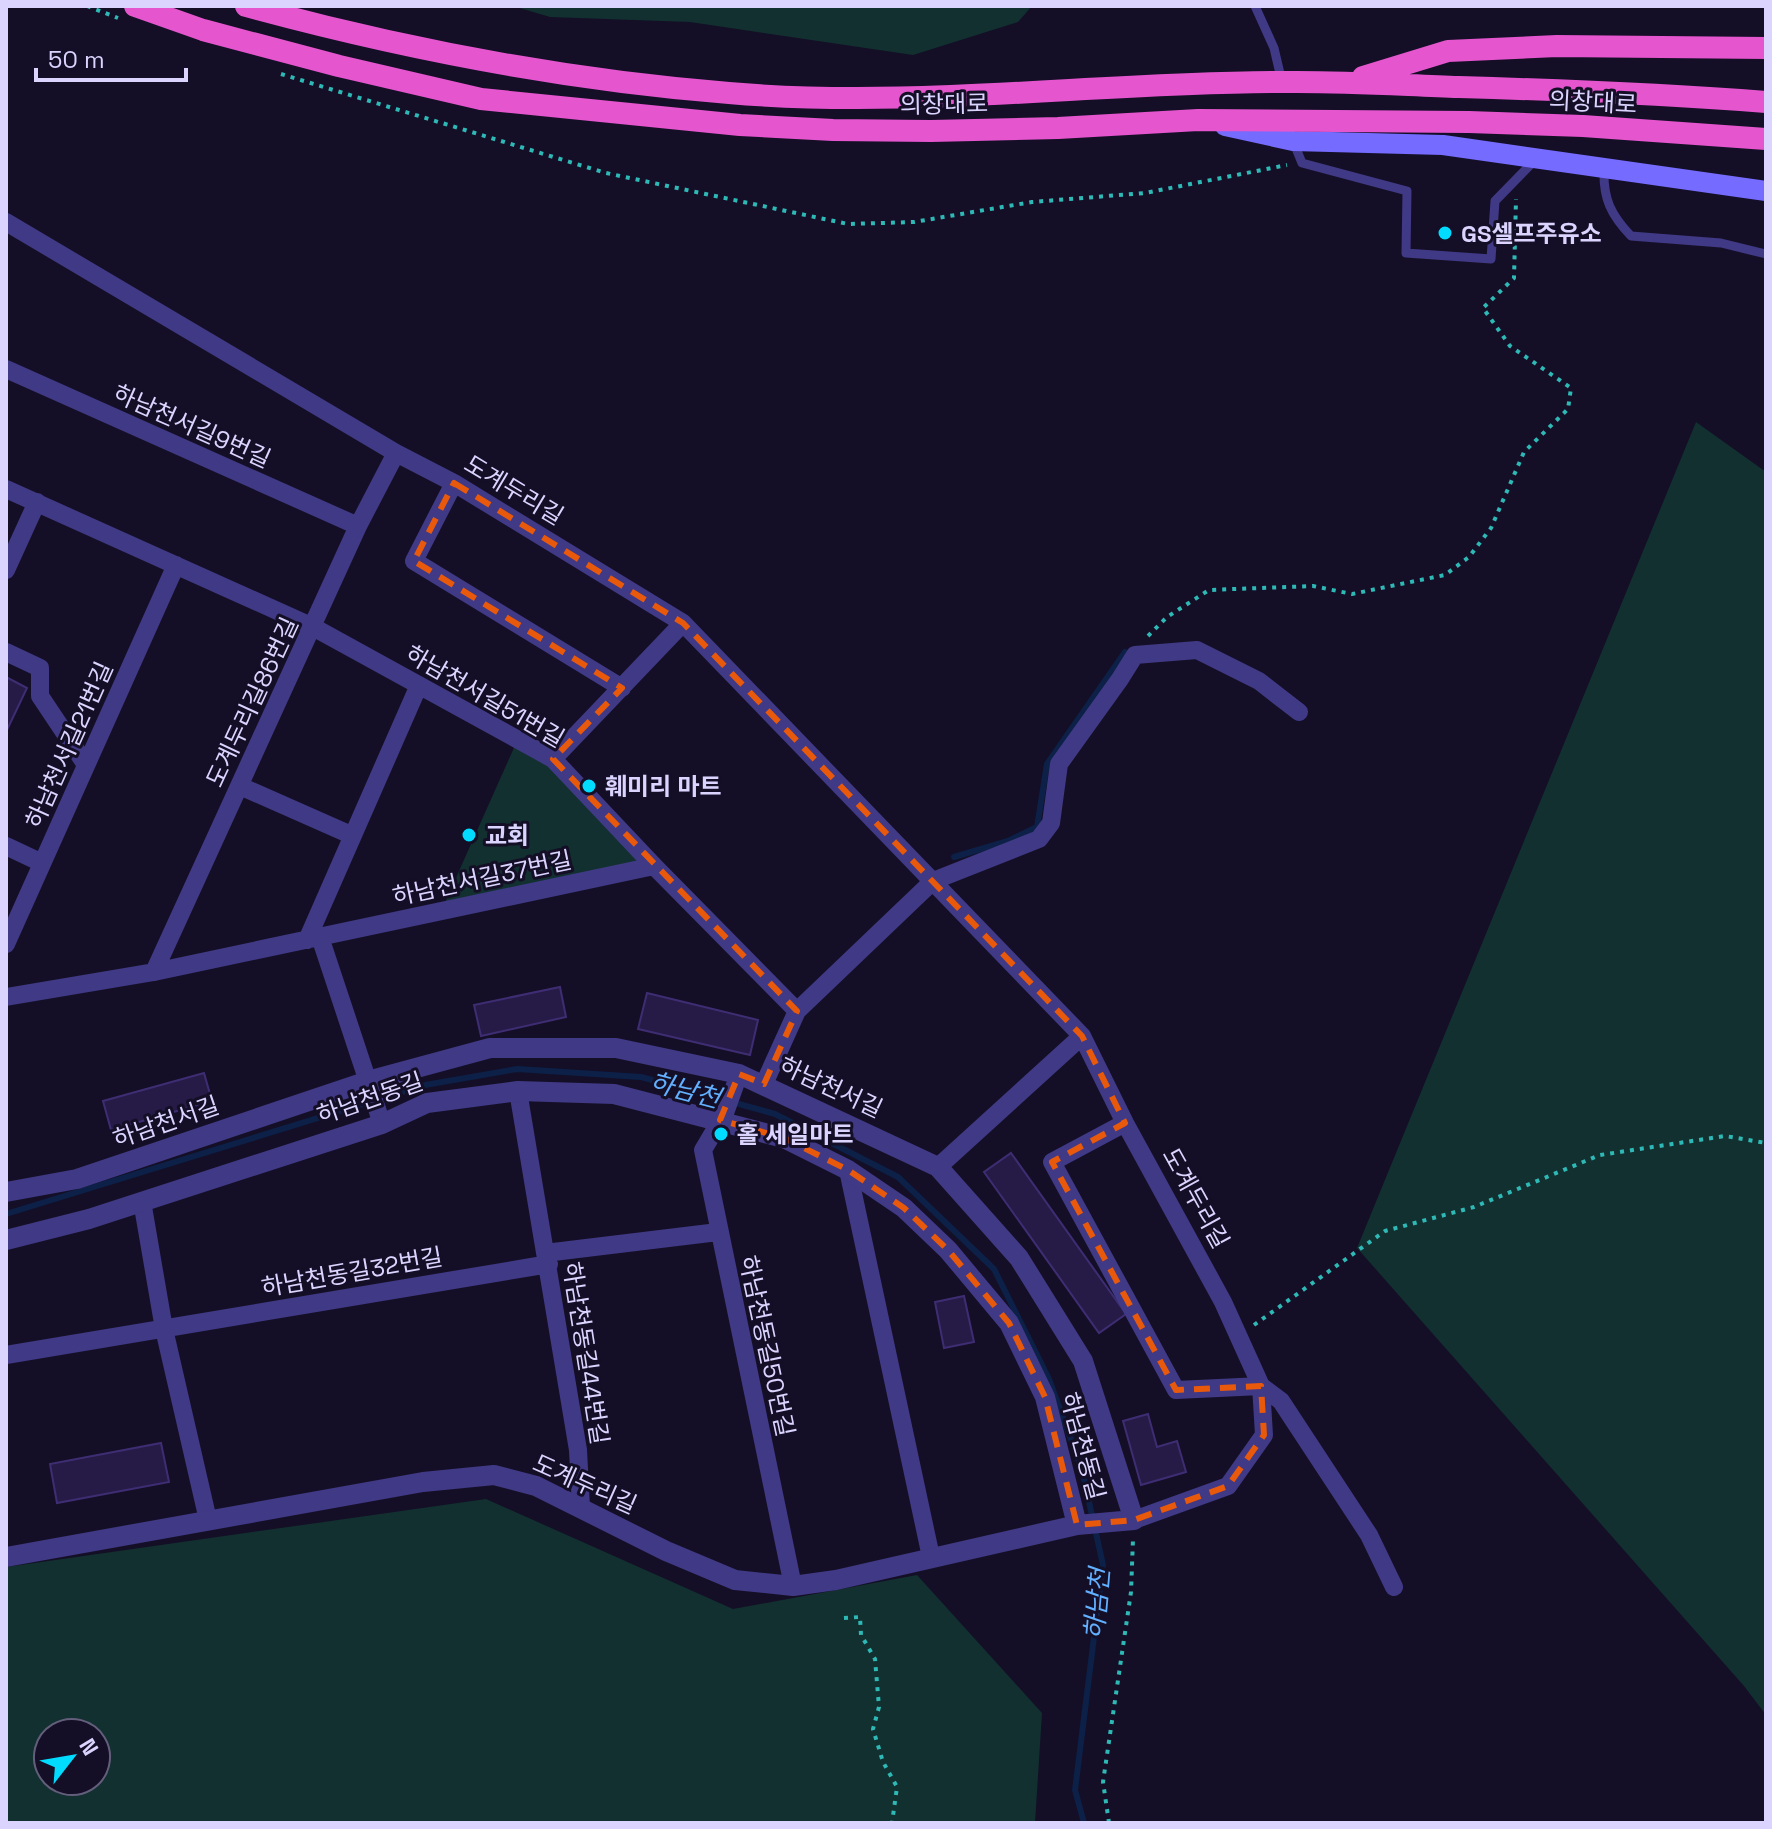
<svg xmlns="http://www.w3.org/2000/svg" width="1772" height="1829" font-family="'Space Grotesk','Noto Sans KR',sans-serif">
<rect width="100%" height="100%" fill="#140f26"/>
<path fill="#123030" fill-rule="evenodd" d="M513,6H1032L1018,22L913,55L690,22L550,17Z
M1696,422L1766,472V1715L1744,1686L1357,1248Z
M517,741L553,761L650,865L442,909Z
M486,1499L733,1609L917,1575L1042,1713L1035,1823H6V1567ZM48,1733H96V1781H48Z"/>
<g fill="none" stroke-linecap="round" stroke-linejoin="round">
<path stroke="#0c2048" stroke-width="6" d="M954,857L1008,841L1037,827L1047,764L1125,652
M6,1214L425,1085L517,1069L641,1077L775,1114L898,1177L994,1269L1049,1379L1082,1470L1103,1565L1075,1790L1084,1823"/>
</g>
<path fill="#261b47" stroke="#3e2d73" stroke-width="2" d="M6,677L27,688L6,732Z
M560,987L566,1017L481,1036L474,1005Z
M647,993L758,1020L750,1055L638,1029Z
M204,1073L212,1101L111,1130L103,1101Z
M1011,1153L1126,1314L1099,1333L984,1172Z
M964,1296L974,1342L944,1348L935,1302Z
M1148,1414L1157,1447L1177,1441L1186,1472L1141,1485L1123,1421Z
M161,1443L169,1482L57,1503L50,1464Z"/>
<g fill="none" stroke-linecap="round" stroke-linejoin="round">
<path stroke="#2eb9b6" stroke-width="4" stroke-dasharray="4 6" stroke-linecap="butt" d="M87,6L118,18
M281,74L606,173L848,224L914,222L1032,202L1145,193L1287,165
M1148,636L1167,617L1209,590L1313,586L1352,594L1445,575L1469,557L1491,528L1524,452L1568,409L1571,388L1510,346L1483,308L1514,278L1516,199
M1254,1325L1385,1231L1474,1207L1600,1155L1725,1136L1766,1143
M844,1618L860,1617L861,1635L875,1659L879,1707L873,1729L883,1762L897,1787L892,1823
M1109,1823L1103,1782L1131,1592L1133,1539"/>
<path stroke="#403985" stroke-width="9" d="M1255,6L1274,48L1282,82
M1293,141L1302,163L1407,191L1406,253L1491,259L1495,201L1536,159
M1604,169C1603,199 1611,215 1631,236L1721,243L1766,254"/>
<path stroke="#403985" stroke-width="18" d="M6,222L396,453L454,483L683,623L1082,1036L1125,1123L1223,1302L1261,1386L1264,1435L1228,1486L1134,1520
M6,369L358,526
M454,483L414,561L622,688
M6,489L313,627L553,759L654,866L797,1011L764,1084
M6,570L37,502
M6,652L40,668V696L86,765
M553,759L683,623
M240,786L351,835
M6,846L42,863
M320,937L382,1124
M307,940L419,685
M6,944L176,565
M154,972L358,526L396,453
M6,997L154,972L654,866
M797,1011L933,881L1039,839L1051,823L1059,764L1120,679L1135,655L1197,650L1259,681L1299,712
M739,1074L725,1113L703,1150L793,1586
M518,1091L578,1450L581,1508
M1125,1123L1052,1162L1176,1390L1261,1386L1281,1401L1369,1535L1394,1587
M938,1167L1082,1036
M848,1170L931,1557
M142,1201L164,1329L208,1520
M545,1253L718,1232
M6,1355L549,1264"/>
<path stroke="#403985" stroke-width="20" d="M6,1192L77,1179L368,1081L490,1048H616L739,1074L938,1167L1019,1258L1083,1361L1134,1520L1077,1525L836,1580L793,1586L735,1580L666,1551L536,1486L494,1475L423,1482L6,1557
M6,1240L89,1219L382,1124L427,1103L518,1091L614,1094L784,1138L848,1170L904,1208L948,1250L1009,1323L1045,1397L1077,1525"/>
<path stroke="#756bff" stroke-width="20" d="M1225,126L1293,141L1443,145L1766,191"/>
<path stroke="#e455ce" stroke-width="22" d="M135,6L203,30L339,66L481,99L740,125L833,130L931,131L1058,128L1198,120L1469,122L1583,126L1766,139
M246,6C404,49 565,80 729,93C914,109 1098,82 1282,82C1341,81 1400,85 1459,87C1561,90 1664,94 1766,102
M1363,77L1448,51L1557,46L1766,48"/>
</g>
<path fill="none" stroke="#e8590c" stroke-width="6" stroke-dasharray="16 10" stroke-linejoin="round" d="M454,483L683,623L1082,1036L1125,1123L1052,1162L1176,1390L1261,1386L1264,1435L1228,1486L1134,1520L1077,1525L1045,1397L1009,1323L948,1250L904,1208L848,1170L784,1138L720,1120L739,1074L764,1084L797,1011L553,759L622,688L414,561Z"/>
<g fill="#00dbff" stroke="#140f26" stroke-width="3">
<circle cx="1445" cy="233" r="8"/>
<circle cx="589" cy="786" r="8"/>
<circle cx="469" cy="835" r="8"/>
<circle cx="721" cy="1134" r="8"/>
</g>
<g text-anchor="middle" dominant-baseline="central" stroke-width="6" stroke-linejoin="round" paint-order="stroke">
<g font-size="24" fill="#dbd4ff" stroke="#140f26">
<text transform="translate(1593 102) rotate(3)">의창대로</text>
<text transform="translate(944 104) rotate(-1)">의창대로</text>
<text transform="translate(192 426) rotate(24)">하남천서길9번길</text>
<text transform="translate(514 490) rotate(31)">도계두리길</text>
<text transform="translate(485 696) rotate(30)">하남천서길51번길</text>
<text transform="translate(252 702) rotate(-65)">도계두리길86번길</text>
<text transform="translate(69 745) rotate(-66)">하남천서길21번길</text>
<text transform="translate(482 878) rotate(-12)">하남천서길37번길</text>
<text transform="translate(831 1087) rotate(25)">하남천서길</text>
<text transform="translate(370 1098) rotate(-19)">하남천동길</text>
<text transform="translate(166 1122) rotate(-19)">하남천서길</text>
<text transform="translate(1196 1198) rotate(61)">도계두리길</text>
<text transform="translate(352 1272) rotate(-10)">하남천동길32번길</text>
<text transform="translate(767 1346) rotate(78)">하남천동길50번길</text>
<text transform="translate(586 1353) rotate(81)">하남천동길44번길</text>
<text transform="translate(1083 1446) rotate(75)">하남천동길</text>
<text transform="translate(585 1484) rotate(24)">도계두리길</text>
</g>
<g font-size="24" font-weight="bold" fill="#dbd4ff" stroke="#140f26" text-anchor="start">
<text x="1461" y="233">GS셀프주유소</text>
<text x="605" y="786">훼미리 마트</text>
<text x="485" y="835">교회</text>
<text x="737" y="1134">홀 세일마트</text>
</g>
<g font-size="26" font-style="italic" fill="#62b0ff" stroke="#140f26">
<text transform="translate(685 1090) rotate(15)">하남천</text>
<text transform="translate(1097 1604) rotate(-85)">하남천</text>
</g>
</g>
<rect width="1772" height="1829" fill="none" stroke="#dbd4ff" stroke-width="16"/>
<g transform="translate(72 1757) rotate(59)"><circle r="38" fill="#140f26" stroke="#645e7d" stroke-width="2"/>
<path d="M0-6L14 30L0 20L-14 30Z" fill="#00dbff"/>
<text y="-12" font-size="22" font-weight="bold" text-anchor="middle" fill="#dbd4ff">N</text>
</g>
<path d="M36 68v12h150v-12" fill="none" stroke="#dbd4ff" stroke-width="4"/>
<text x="48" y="68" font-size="24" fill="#dbd4ff" stroke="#140f26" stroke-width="6" paint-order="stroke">50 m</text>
</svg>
